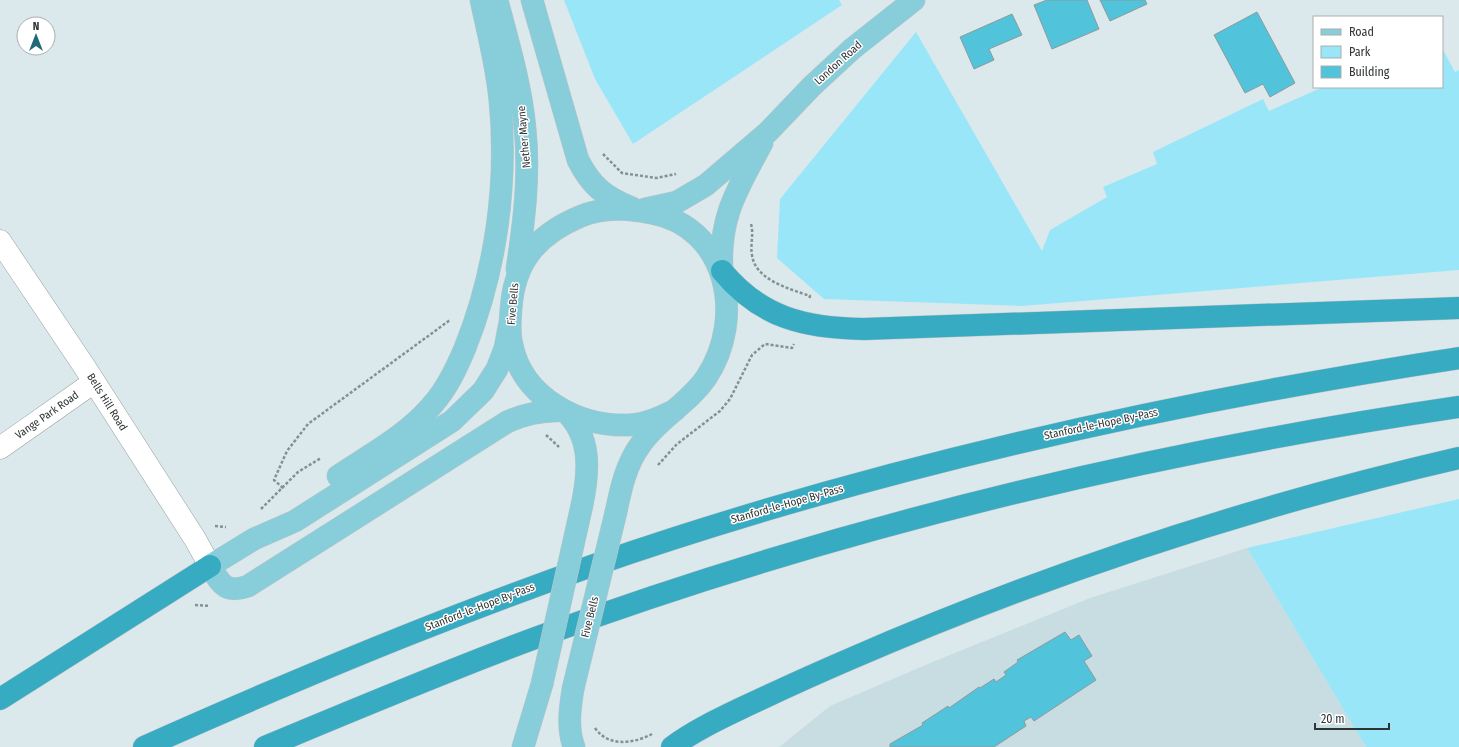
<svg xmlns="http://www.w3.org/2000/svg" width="1459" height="747" font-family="'Fira Sans Condensed',sans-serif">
<rect width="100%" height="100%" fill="#dce9ec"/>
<path fill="#c8dde2" d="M1247,548L1366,747H779L830,706L923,666L1090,598Z"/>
<path fill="#98e6f8" d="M564,0H839L842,5L633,144L595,79Z
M916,32L1042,251L1050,230L1107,197L1103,187L1157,164L1153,152L1263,99L1269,111L1323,87H1442V48L1455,72L1459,70V270L1022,306L824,299L777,258L780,199Z
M1459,499V747H1366L1247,548Z"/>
<path fill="#51c3db" stroke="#8e9a9c" d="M1047,0H1087L1099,29L1052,49L1034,5Z
M1100,0H1145L1147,4L1110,21Z
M1257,12L1295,83L1270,97L1263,84L1245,93L1214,35Z
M1012,14L1022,35L989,49L994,60L974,69L960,37Z
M1065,632L1071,640L1079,635L1092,656L1084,661L1096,680L1034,721L1031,717L1024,721L1026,726L994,747H890V744L923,725L922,723L948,706L949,708L979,687L980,688L994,679L996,682L1006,675L1004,672L1018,662L1017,660Z"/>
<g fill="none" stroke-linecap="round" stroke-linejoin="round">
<defs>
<path id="minor" d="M0,241L84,366L195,539L210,566
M0,448L94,382"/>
<path id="major" d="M497,0C508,42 521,85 525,128C530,176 524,222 517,269
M532,0L578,160C591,186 605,197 632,208
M645,209L677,202L706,185L768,132L812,86L852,49L914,0
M722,270C719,215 738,189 762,143
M510,322L505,348L497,369L483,391L452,421L295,521L254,539L210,566C221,584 225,594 248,586L507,422C527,413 544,410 565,411
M565,411C592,437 589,472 582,505
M338,476C371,454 409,434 434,403C448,387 457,367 465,348C496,271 508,183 500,101C497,67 488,33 481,0
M616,512C621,488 626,464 641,444C659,418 688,404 706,378C746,318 728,227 651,213C628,208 601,207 579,217C537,235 514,262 511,309C510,320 509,333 512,345C523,398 579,427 629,425C646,424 661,417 675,410
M573,689C570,708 567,728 574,747
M523,747L542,684"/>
<path id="highway" d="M722,271C761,318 805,328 864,329L1459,308
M0,699L210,566
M144,747C317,670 492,597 672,539C929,456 1192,399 1459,358
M265,747C356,709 446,671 538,637C836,528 1146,453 1459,407
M672,747C695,730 721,718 746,706C780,690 815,674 850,659C1046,574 1251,506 1459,458"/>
</defs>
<use href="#minor" stroke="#94a0a3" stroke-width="23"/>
<use href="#major" stroke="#c4c6c6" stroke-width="23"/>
<use href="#highway" stroke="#c4c6c6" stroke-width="23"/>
<path stroke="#868f91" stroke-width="2.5" stroke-dasharray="3 2" stroke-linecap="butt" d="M603,154L622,173L656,178L676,174
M751,224C754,234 750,245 752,255C755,280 790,289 810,296L809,299
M546,435L559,447
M658,465L677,444L720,411L730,399L752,355L765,344L792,348L794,344
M283,488L274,480L287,451L308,424L450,320
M261,509L298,472L321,458
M215,526L226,527
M195,605L210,606
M595,728C608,747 633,744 652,734"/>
<use href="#minor" stroke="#fff" stroke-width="22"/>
<use href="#major" stroke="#87cdda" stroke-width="22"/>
<use href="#highway" stroke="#37abc2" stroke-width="22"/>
<defs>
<path id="major-bridge" d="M542,684L582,505
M573,689L616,512"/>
</defs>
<use href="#major-bridge" stroke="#c4c6c6" stroke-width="23" stroke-linecap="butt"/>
<use href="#major-bridge" stroke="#87cdda" stroke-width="22"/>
</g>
<g text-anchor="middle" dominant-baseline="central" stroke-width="3" stroke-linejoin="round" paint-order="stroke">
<g font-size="11" fill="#2e3334" stroke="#fff">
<text transform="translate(838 63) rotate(-42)">London Road</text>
<text transform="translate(524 137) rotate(-95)">Nether Mayne</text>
<text transform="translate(513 304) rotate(-85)">Five Bells</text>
<text transform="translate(107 402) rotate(58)">Bells Hill Road</text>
<text transform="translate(47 415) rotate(-35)">Vange Park Road</text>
<text transform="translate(1101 424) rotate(-12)">Stanford-le-Hope By-Pass</text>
<text transform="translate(787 504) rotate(-16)">Stanford-le-Hope By-Pass</text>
<text transform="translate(480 607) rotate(-21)">Stanford-le-Hope By-Pass</text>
<text transform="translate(590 617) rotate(-76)">Five Bells</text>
</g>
</g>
<rect x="1313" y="16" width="130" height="72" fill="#ffffff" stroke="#abadae"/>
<rect x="1321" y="29" width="20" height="6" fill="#87cdda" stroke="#abadae"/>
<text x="1349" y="36" font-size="12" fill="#2e3334">Road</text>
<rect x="1321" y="46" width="20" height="12" fill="#98e6f8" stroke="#abadae"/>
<text x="1349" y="56" font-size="12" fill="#2e3334">Park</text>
<rect x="1321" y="66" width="20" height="12" fill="#51c3db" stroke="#abadae"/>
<text x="1349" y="76" font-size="12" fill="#2e3334">Building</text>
<g transform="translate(36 36)"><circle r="19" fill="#ffffff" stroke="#abadae"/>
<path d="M0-3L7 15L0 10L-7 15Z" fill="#226977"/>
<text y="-6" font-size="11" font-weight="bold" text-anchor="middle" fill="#2e3334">N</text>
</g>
<path d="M1315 723v6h74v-6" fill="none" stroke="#2e3334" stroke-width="2"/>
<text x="1321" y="723" font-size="12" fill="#2e3334" stroke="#ffffff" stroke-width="3" paint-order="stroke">20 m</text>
</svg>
